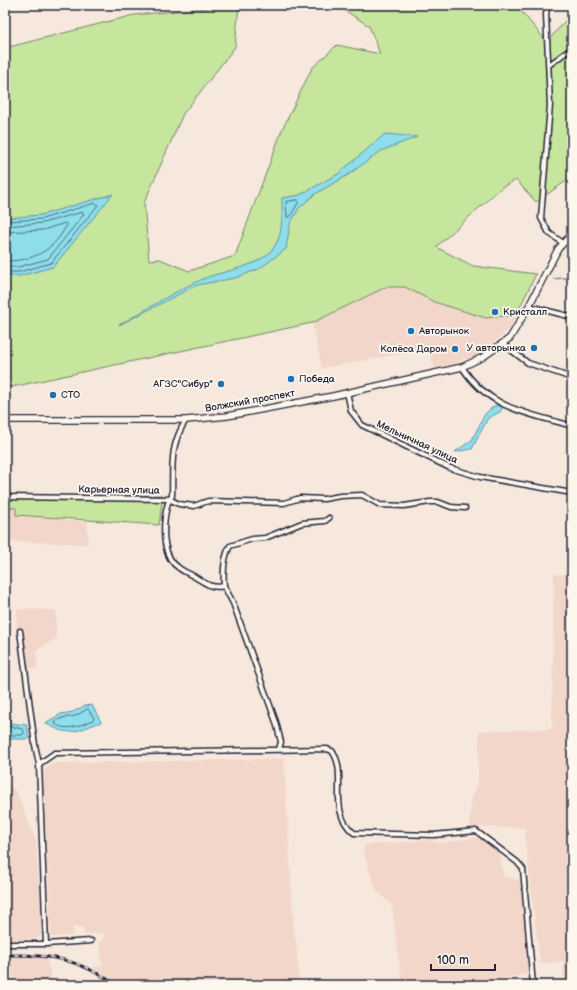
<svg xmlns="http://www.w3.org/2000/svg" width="577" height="990" font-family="'Balsamiq Sans',sans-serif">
<rect width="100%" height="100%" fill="#f6e8dc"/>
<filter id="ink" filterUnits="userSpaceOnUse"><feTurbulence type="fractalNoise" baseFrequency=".025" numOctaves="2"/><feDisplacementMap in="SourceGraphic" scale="8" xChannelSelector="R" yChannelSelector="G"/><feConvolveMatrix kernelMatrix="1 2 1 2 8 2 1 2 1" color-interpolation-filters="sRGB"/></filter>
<g filter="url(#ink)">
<path fill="#f1d6c9" d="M386,287H405L434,302L486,318L516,315L512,326L490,346L477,355L452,364L435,368L427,349L322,368L312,323Z
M5,507L16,508V515L87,522L88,544L5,541Z
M554,574L572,576V985H564L563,961L540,964L525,834L527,828L470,827L471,798L478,785L479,731L552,729Z
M17,609L56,610V638L36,651L37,668H21L17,624Z
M284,759L294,935L296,941L299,985H120L93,967L102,966L100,943L104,939L103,932L84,935L83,927H73V936L51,937L43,771L53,763Z
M5,780L17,793L36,841L43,935L35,939L5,940Z
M479,837L500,853L503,876L519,880L523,886L530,974L471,983L470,985H402L392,905L376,890L363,850L366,845L428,840L439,843Z
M30,954L46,956L53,985H5V955Z"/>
<path fill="#c6e59d" stroke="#74846c" d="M239,5L235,47L183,114L144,203L149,260L160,259L189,271L235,256L282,130L312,68L337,45L380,54L369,26L338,6L331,5H516L547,42L572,13V177L536,202L516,180L502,187L436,247L473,266L536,274L516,315L486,318L434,302L405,287H386L312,323L7,388L5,384V48L134,15Z
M163,495L159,525L16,515V508L5,507V497Z"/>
<path fill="#8eddeb" stroke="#6392a5" d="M385,134L417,137L381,151L348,175L315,194L299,208L290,224L286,249L259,269L235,278L197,285L119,325C148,309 177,289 208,277C228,270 250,268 267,255C284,241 282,217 282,198L300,195L338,174Z
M113,194L53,267L19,276H5V218L41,215Z
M499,405L503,407L500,412L488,418L472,449L455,452L472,440L485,414L494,406Z
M92,705L101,722C75,731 71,738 45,723L61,714L73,712L84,706Z
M5,712L11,715L10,723L27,725L29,739H11L5,744Z"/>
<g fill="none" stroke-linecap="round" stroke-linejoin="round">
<path stroke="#4d6d81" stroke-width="1" d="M298,200V203L290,217H287L286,202Z
M5,221L42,219L95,203L98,205L51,263L19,272H5
M5,226L43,223L82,212L84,214L48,259L18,267H5
M5,232L43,230L65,223L67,225C53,251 34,261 5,261
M88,709L94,718L93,720C81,725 67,732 55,724L56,721L62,718L75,716Z
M5,717L8,726L23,729L24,733L22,735H10L5,739"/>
<path stroke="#6392a5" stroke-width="1.5" d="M554,279L572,277"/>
<defs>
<path id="minor" d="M548,5L546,14L550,105L541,218L549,233L563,243
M549,65L572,48
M529,306L572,317
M503,344L528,363L572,378
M462,367C489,409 527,413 572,426
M347,392L351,411L362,425L450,468L480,477L572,493
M186,420C169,447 173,466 172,496C167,501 166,510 165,517C163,533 163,558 179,568C184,572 190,574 195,577C205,583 212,589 224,586L233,603L276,722L281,742L279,749
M5,497L169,499L179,504L194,506L208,501L284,503L300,498L324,499L340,496L362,495L380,505L404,506L430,502H438L451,507L465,508
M224,586C223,573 223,558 230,546L252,539L265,538L302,523L325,521L329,518
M20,631L35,745L39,764
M5,944H46L91,941
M46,944L39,764L55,753L327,749L332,751C349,773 326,811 354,833L434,835L476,831L517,862L523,869L533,985"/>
<path id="major" d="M5,420H186L227,416L333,396L462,367L483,357L510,338L529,306L558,249L568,238L572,237"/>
</defs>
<use href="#minor" stroke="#22223b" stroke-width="7"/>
<use href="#major" stroke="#22223b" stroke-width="8"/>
<use href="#minor" stroke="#fbf7ec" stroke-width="4"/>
<use href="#major" stroke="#fbf7ec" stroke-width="5.5"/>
<defs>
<path id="rail" d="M5,955C53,954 77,959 117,985"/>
</defs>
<use href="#rail" stroke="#22223b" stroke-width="3"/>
<use href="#rail" stroke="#fbf7ec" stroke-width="1.5" stroke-dasharray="4.5" stroke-linecap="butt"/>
</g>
</g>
<g fill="#1f6fb2" stroke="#fbf7ec" stroke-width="1.5">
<circle cx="495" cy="312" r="4"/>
<circle cx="411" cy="331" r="4"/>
<circle cx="534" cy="348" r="4"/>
<circle cx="455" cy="349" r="4"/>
<circle cx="291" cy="379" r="4"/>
<circle cx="221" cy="384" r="4"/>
<circle cx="53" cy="395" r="4"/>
</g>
<g text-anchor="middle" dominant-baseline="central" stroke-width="3.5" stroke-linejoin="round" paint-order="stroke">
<g font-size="10" fill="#22223b" stroke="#fbf7ec" text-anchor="start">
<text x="503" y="312">Кристалл</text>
<text x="419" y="331">Авторынок</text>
<text x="526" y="348" text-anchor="end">У авторынка</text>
<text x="447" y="349" text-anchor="end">Колёса Даром</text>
<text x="299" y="379">Победа</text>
<text x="213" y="384" text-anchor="end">АГЗС"Сибур"</text>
<text x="61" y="395">СТО</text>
</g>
<g font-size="10" fill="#22223b" stroke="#fbf7ec">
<text transform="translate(250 401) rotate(-10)">Волжский проспект</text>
<text transform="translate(417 442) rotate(25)">Мельничная улица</text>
<text transform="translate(119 490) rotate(1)">Карьерная улица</text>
</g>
</g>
<rect width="577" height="990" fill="none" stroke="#fbf7ec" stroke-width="20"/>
<rect x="10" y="10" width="557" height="970" fill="none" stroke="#22223b" stroke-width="1.5" filter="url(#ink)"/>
<path d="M431 964v6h64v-6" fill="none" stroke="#22223b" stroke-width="2"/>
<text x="437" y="964" font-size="12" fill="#22223b" stroke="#fbf7ec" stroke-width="3" paint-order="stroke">100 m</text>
</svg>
